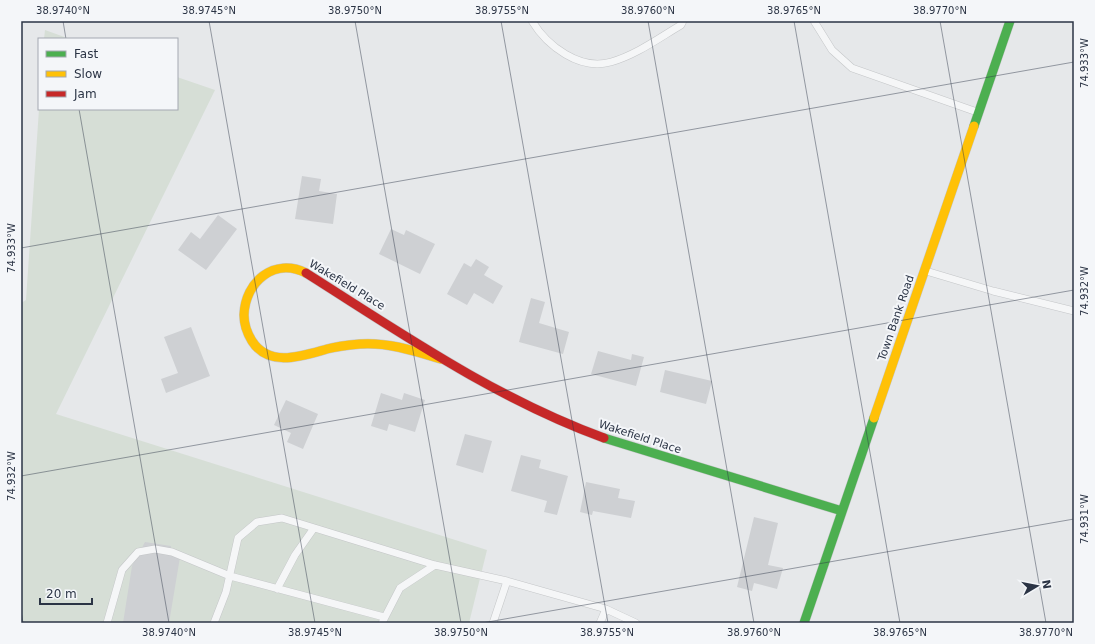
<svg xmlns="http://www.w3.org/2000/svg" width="1095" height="644" font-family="'DejaVu Sans',sans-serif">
<rect width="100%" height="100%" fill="#e6e8ea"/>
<path fill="#d6ded6" d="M45,30L70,39H44Z
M177,77L215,90L56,414L487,550L469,623H21V303L26,300L39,109H177Z"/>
<path fill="#ced0d3" d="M302,176L321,179L319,191L337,194L333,224L295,219Z
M218,215L237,229L206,270L178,250L191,232L200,239Z
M391,229L404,235L406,230L435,244L420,274L379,254Z
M476,259L489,267L484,275L503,286L493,304L474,293L467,305L447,294L464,263L471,267Z
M531,298L545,302L539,323L569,332L563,354L519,342Z
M191,327L210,376L166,393L161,379L178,373L164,337Z
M598,351L631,360L632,354L644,357L636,386L591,374Z
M665,370L712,381L706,404L660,392Z
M381,393L402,400L404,393L425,400L415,432L389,424L387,431L371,426Z
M286,400L318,414L303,449L287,442L291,433L274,425Z
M465,434L492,441L483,473L456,465Z
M521,455L541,460L539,468L568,476L557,515L544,512L547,501L511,491Z
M586,482L620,489L618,498L635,501L631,518L593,511L592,515L580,512Z
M754,517L778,523L768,565L783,568L777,589L754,583L752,591L737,587Z
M145,542L171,546L170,555L180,557L169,623H123L132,566Z"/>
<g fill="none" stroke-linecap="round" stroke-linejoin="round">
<defs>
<path id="lane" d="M532,21C547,46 580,71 611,62C636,55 659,38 681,25L683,21
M814,21L832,50L852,68L977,112
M926,271L993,291L1074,311
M277,589L295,555L314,528
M107,623L122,570L138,552L155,549L172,552L230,576L384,617
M214,623L226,592L238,538L257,522L282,518L435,565L507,581L606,609L636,623
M382,623L400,588L435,565
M493,623L507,581
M600,623L606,609"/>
<path id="fast" d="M974,126L1010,21
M604,438L842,511
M804,623L874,418"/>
<path id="slow" d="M306,273C274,257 245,282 244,315C244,324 247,333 252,341C269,368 302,356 327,349C338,346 349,345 360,344C388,342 415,351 441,359
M874,418L974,126"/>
<path id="jam" d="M306,273C404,335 495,398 604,438"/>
</defs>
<use href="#lane" stroke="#c4c6c8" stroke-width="8"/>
<use href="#fast" stroke="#c4c6c8" stroke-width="10"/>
<use href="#slow" stroke="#c4c6c8" stroke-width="10"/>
<use href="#jam" stroke="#c4c6c8" stroke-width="10"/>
<use href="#lane" stroke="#f5f6f7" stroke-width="7"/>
<use href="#fast" stroke="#4caf50" stroke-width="9"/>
<use href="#slow" stroke="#ffc107" stroke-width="9"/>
<use href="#jam" stroke="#c62828" stroke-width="9"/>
</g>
<path fill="none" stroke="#2b3445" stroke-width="1" stroke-opacity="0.45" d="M63,21L66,39M209,21L315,623M355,21L461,623M501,21L608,623M648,21L754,623M794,21L900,623M940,21L1046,623M79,109L169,623M21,248L1074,62M21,476L1074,290M21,611L23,623M482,623L1074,519"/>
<g text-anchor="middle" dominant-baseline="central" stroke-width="4" stroke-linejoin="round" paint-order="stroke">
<g font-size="11" fill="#2b3445" stroke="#f4f6f9">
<text transform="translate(347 285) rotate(31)">Wakefield Place</text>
<text transform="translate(896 318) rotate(-71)">Town Bank Road</text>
<text transform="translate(640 437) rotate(18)">Wakefield Place</text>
</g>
</g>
<rect width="1095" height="644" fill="none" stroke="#f4f6f9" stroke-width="44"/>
<rect x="38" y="38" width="140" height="72" fill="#f4f6f9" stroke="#a4a8b1"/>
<rect x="46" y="51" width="20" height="6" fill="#4caf50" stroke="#a4a8b1"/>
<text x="74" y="58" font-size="12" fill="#2b3445">Fast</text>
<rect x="46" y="71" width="20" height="6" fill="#ffc107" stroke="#a4a8b1"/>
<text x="74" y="78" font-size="12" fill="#2b3445">Slow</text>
<rect x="46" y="91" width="20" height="6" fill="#c62828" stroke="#a4a8b1"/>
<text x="74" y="98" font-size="12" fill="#2b3445">Jam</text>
<g transform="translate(1037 586) rotate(80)" stroke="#f4f6f9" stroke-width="3" paint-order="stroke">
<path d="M0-3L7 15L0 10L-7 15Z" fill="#2b3445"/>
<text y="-6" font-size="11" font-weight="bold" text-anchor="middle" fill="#2b3445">N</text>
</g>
<path d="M40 598v6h52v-6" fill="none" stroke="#2b3445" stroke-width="2"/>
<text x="46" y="598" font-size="12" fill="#2b3445" stroke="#f4f6f9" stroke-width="3" paint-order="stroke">20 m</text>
<rect x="22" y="22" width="1051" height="600" fill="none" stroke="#2b3445" stroke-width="1.5"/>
<g font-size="10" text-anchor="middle" fill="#2b3445">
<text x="63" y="14">38.9740°N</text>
<text x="209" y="14">38.9745°N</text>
<text x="355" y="14">38.9750°N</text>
<text x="502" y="14">38.9755°N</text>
<text x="648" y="14">38.9760°N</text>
<text x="794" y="14">38.9765°N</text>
<text x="940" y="14">38.9770°N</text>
<text transform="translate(1084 63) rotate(-90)" y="4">74.933°W</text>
<text transform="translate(11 248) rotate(-90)" y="4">74.933°W</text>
<text transform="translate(1084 291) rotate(-90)" y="4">74.932°W</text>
<text transform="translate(11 476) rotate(-90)" y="4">74.932°W</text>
<text transform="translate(1084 519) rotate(-90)" y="4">74.931°W</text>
<text x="169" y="636">38.9740°N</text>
<text x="315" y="636">38.9745°N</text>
<text x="461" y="636">38.9750°N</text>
<text x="607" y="636">38.9755°N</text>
<text x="754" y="636">38.9760°N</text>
<text x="900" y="636">38.9765°N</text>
<text x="1046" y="636">38.9770°N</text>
</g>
</svg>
